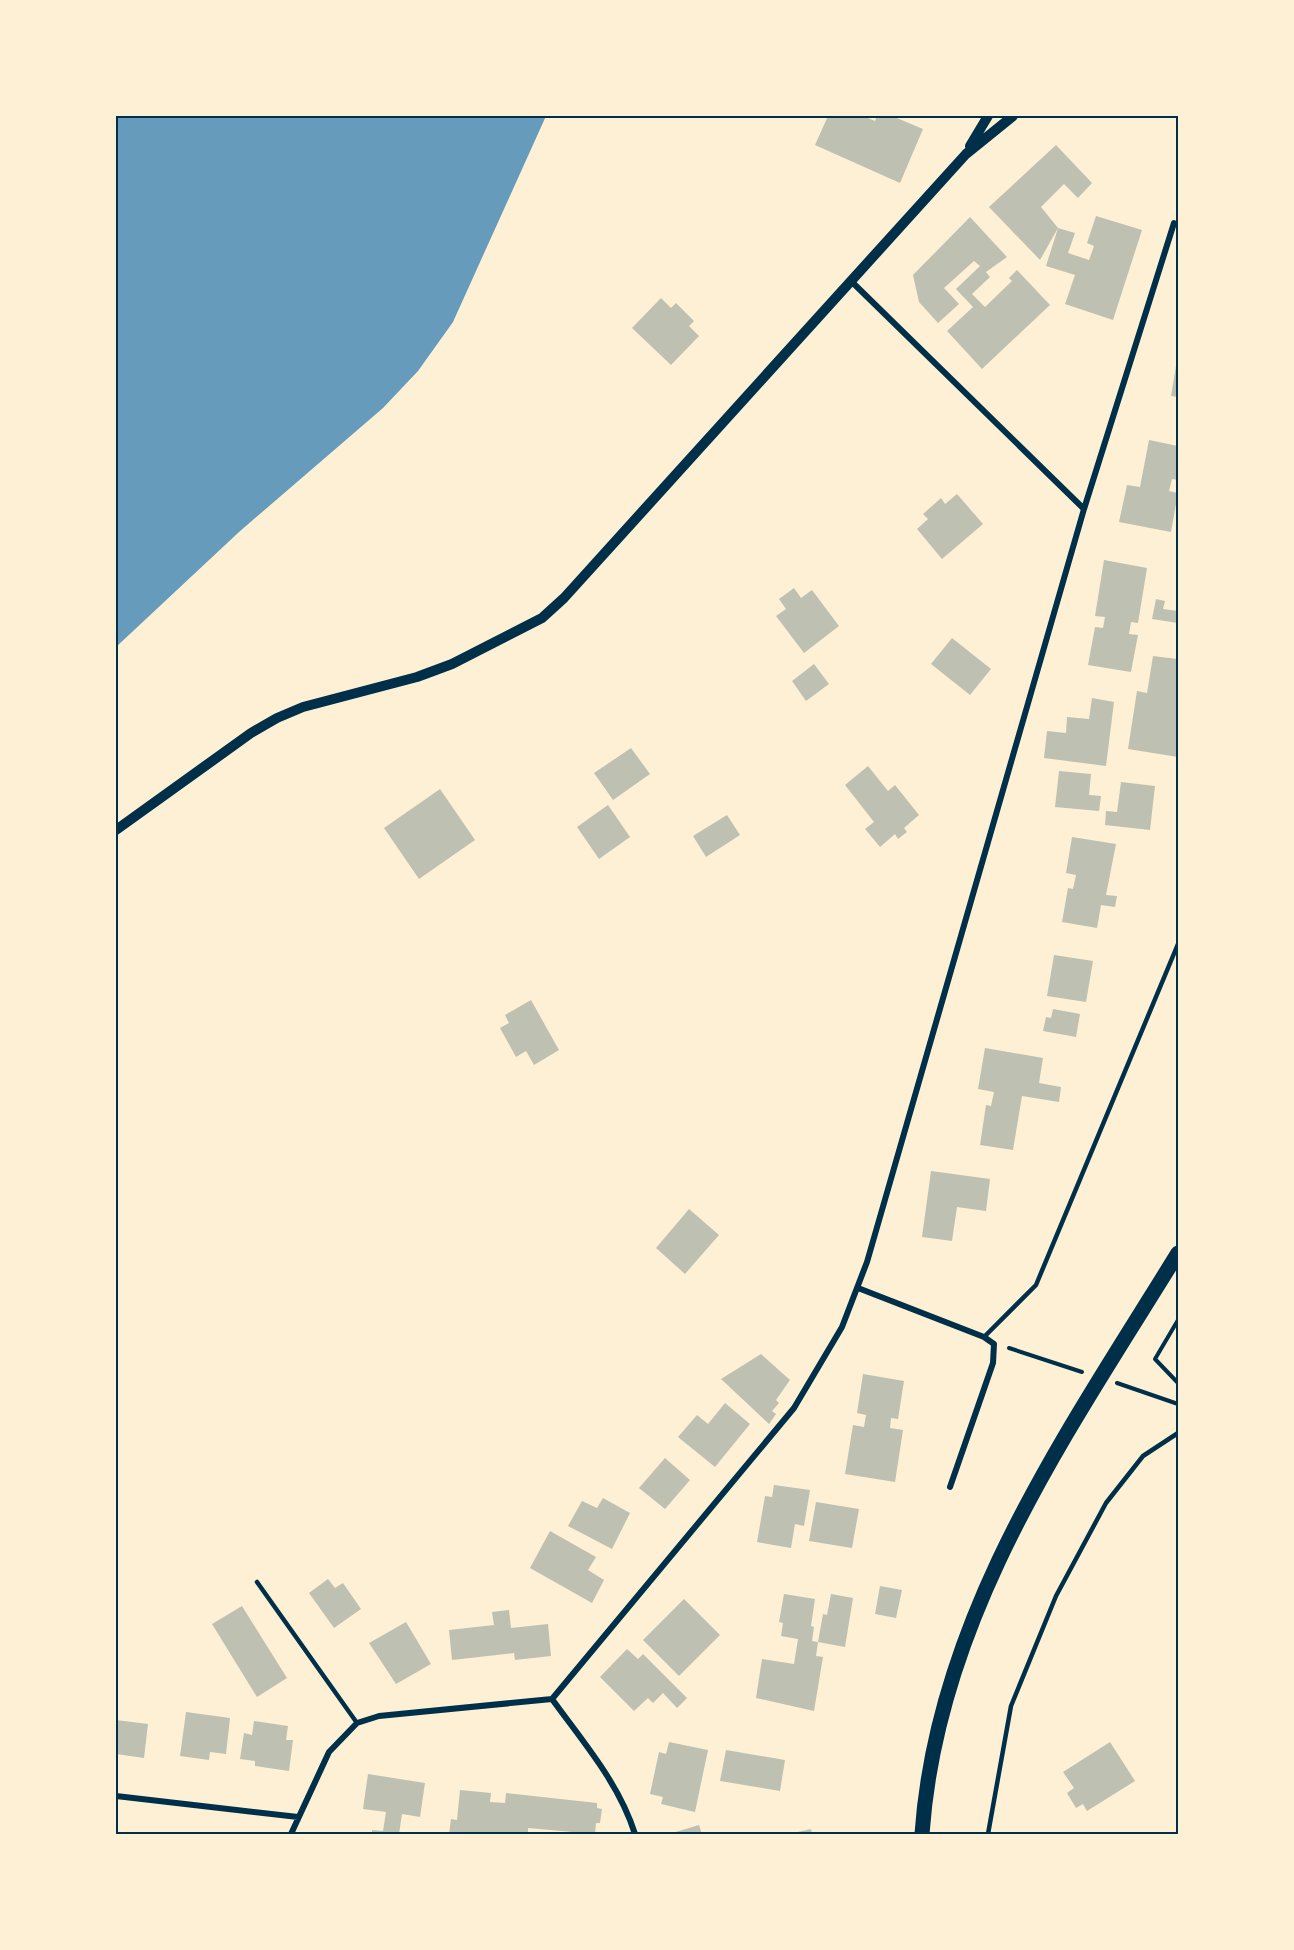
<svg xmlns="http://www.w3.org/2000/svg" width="1294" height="1950" font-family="Signika,sans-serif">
<rect width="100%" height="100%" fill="#fdf0d5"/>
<path fill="#669bbc" d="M116,116H546L453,322L418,371L383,408L239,532L116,647Z"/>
<path fill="#bec0b2" d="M828,116H863L875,121L877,116H892L923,129L900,183L815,145Z
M1056,145L1092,183L1078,198L1064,184L1041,207L1058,228L1040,260L989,207Z
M1096,216L1142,230L1113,320L1065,304L1075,275L1046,266L1058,228L1075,233L1068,253L1089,260L1094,246L1087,243Z
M970,217L1007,257L986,272L990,277L972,294L985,307L1012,281L1009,278L1017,270L1050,305L982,369L947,331L973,307L956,289L980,266L974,261L944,288L959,304L938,323L919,302L913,275Z
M661,298L671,308L676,303L694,321L689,326L699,336L671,365L632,328Z
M1176,366H1178V397L1171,396Z
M1149,440L1178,446V480L1172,479L1169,491L1178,493L1171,532L1119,522L1127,485L1140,487Z
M957,494L983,524L942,559L917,529L928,519L923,514L941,498L945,504Z
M1104,560L1147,568L1138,623L1131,622L1129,634L1138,635L1131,672L1088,665L1095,627L1103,628L1105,617L1095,616Z
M794,588L801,598L812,590L839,626L804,653L776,616L786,609L779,599Z
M1156,599L1165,601L1163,609L1178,611V623L1152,619Z
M952,638L991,669L970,695L931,664Z
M1153,656L1178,659V757L1128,749L1137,691L1147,693Z
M814,664L829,684L806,701L792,681Z
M1092,698L1114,702L1106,766L1044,758L1047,731L1066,733L1067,717L1089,719Z
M631,748L650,774L613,800L594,773Z
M868,766L888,791L895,785L919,815L904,828L907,832L898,839L895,834L880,847L865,829L874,822L845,785Z
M1059,771L1091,774L1089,795L1101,796L1099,811L1055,807Z
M1121,782L1155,786L1150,830L1105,825L1106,811L1117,812Z
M440,789L475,840L419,879L384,828Z
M608,805L630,837L599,859L577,827Z
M727,815L740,835L706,857L693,836Z
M1072,837L1116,844L1106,895L1117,896L1115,907L1101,905L1097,928L1062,922L1068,888L1073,889L1076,875L1066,873Z
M1054,955L1093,961L1086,1002L1047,996Z
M531,1000L559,1050L534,1065L526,1051L516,1057L500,1028L509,1023L505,1015Z
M1053,1009L1080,1014L1076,1037L1043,1031L1046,1017L1051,1018Z
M985,1048L1043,1058L1039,1083L1061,1087L1059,1102L1022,1096L1013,1150L980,1145L986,1105L991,1106L994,1092L978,1089Z
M931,1171L990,1179L986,1211L957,1207L952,1241L922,1237Z
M689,1209L719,1235L685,1274L656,1248Z
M761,1354L790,1380L776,1400L779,1403L772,1411L776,1414L769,1424L721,1379Z
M863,1374L904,1381L898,1419L891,1418L890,1428L903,1430L895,1482L845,1474L853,1425L864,1427L866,1415L857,1413Z
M725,1403L750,1424L715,1467L678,1437L697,1415L708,1424Z
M665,1458L690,1480L665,1509L639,1488Z
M774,1485L810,1490L804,1526L795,1524L791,1548L757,1542L765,1496L772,1497Z
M603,1498L630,1513L612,1549L568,1526L582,1501L597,1508Z
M816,1502L859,1509L852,1548L809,1541Z
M550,1531L596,1557L588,1570L604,1580L592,1603L530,1568Z
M328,1579L335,1588L343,1583L361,1609L334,1628L309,1593Z
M880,1586L902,1590L896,1618L875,1614Z
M784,1594L815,1599L811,1626L814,1627L812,1641L818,1642L816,1656L823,1657L814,1711L756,1698L762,1659L794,1664L798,1639L781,1636L783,1623L779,1622Z
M831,1594L853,1598L845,1647L818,1642L823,1614L827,1615Z
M684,1599L720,1635L679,1676L643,1640Z
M242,1606L287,1678L257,1697L212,1624Z
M509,1610L511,1628L548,1624L551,1656L515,1660L514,1653L452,1660L449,1630L494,1625L492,1612Z
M406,1622L431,1664L396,1684L369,1643Z
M627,1649L638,1659L643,1654L687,1698L677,1708L663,1693L653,1703L648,1698L634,1711L600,1677Z
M186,1712L230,1718L226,1754L210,1752L209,1760L180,1756Z
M116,1720L148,1724L144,1758L116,1754Z
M254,1721L288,1726L286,1740H293L289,1771L255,1766V1761L240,1759L244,1733L252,1735Z
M669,1742L708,1750L695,1812L661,1804L663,1797L650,1794L659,1752L666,1754Z
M1110,1742L1135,1781L1087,1811L1083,1804L1076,1808L1067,1793L1074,1788L1063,1772Z
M726,1750L785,1760L780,1791L720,1781Z
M368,1774L425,1783L420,1817L402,1814L399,1834H372V1830L383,1831L386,1812L363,1809Z
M460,1790L491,1793L490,1802L505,1803L506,1793L597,1803V1808L602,1809L600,1823H596L595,1834L528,1828V1834H449L451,1819L457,1820Z
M699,1825L702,1834H669Z
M811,1829L812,1834H789Z"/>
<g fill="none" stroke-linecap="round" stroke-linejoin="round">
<path stroke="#003049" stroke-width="4" d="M1178,1320L1155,1359L1178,1383
M1009,1348L1082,1372
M1117,1383L1178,1404"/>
<path stroke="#003049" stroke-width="4.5" d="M984,1337L1036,1285L1178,944
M257,1582L357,1723
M988,1834L1011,1706L1056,1596L1106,1503L1143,1456L1178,1433"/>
<path stroke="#003049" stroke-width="6" d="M851,281L1084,509
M858,1288L984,1337L994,1344L993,1363L950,1487
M552,1699C583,1742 619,1783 635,1834
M116,1796L298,1817
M291,1834L329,1752L357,1723L379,1716L552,1699L794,1408L842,1327L867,1262L1084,509L1174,223"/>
<path stroke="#003049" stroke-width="10" d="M970,146L988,116
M116,830L251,733L277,718L303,707L417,677L452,664L542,618L564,598L966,154L1013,116"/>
<path stroke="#003049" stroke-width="15" d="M922,1834C937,1616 1067,1433 1178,1253"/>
</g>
<rect width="1294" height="1950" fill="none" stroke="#fdf0d5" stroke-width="234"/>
<rect x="117" y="117" width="1060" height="1716" fill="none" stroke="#003049" stroke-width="2"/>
</svg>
